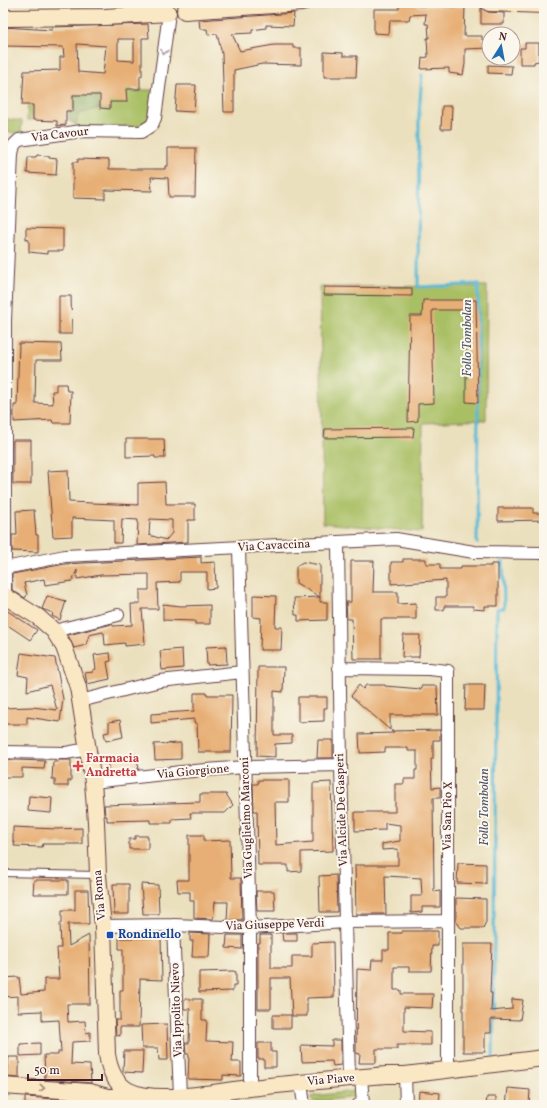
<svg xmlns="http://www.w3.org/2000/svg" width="547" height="1108" font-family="Vollkorn,serif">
<rect width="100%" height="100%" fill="#fbf7ec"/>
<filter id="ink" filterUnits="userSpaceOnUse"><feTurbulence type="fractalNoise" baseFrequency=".025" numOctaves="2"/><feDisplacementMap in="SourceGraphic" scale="8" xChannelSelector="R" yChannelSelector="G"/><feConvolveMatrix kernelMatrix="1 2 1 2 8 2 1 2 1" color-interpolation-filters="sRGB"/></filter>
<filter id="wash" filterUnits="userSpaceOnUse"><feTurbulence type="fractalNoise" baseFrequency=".012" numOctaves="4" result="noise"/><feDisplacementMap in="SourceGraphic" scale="16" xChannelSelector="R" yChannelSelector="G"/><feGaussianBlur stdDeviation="0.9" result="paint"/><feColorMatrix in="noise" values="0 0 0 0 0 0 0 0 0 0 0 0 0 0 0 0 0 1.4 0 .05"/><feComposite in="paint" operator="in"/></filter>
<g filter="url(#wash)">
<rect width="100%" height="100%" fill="#ebe0be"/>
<path fill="#a9bf64" stroke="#7a6f48" d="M130,81L131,92H139L140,90H153L149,119L145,125L130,127H76L78,114L100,108L110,109V100Z
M28,103H33V120H27Z
M7,119L22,121L21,133L7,132Z
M487,286L486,420L423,423L422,532L323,523L320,287Z
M355,1091L357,1095L355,1097L313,1102L310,1098L314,1096Z"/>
<path fill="#86a65a" stroke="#686242" d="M102,83L100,108L78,114L76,125L69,121V111H73V95H92Z"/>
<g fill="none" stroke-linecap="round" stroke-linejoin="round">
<path stroke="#59bad7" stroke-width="3" d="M422,75L419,114L418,287L478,284V394
M477,543L478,400
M493,1059L497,609L504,608L503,561"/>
</g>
<g id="blocks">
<path fill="#e7af75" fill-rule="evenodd" d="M399,3H417V6L465,7L464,36H482V40H489V48L465,49V64L463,75L449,73V68L421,69L422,58L428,57L427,38H429L428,24H425L426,14L410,15L409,20H390L389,34L374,33V9H399Z
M481,8L488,12L504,13V24H481Z
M294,13L293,26L266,25V28L252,30V33L232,34L240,51L274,45H293V48H301V65L262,64L234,70V112H224L222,54L217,34L208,35L207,29H200L199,20Z
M148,24L149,38H142V76H140V89H126L127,102H110V109L100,108V95H73V111H66V125L57,126V121L33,120V105H22L24,71L60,70V57H64L63,47L3,46V27L52,30V27ZM118,39H134V61L118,60ZM77,44L106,46L103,74L78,72Z
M525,43H539V61L534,62V64H520V48H525Z
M324,52L343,53V56H357L356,77H324Z
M488,65L512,66L511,74L488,73Z
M177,85H196L194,112L175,111Z
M442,106H452L451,129H441Z
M168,148H196L195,197H169L168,178L151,177L152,191L105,190V199L73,198V162H78V159L109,160V169H165V166H168Z
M37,155L49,156V158L57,159L56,175L27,173L28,157H36Z
M26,228L63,229V251H47V254L29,252V240L26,239Z
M324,287L412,288V296L324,295Z
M59,296H71L72,334H59Z
M423,300H476L478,403L466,402V310H432L434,403L418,404V421L408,422L410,316H422Z
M19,343L61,344L62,360H36L35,403L53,404L52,391H56V384H66L67,391H71L70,423H53L52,420L14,422V405H17Z
M414,428L413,437L324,438L325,429Z
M126,439H164L165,458H155V456L126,457Z
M13,440H31V484H13Z
M68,470L69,502L138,505V483L165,482L166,504H195V520H188V542L137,545L138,520L122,519L121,543H114V520L72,518V536L53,537L48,471ZM150,519L172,520V533L166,540L149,535Z
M498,508H533V513H544V520L498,521Z
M34,510L36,535H38V552L12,551V535H17L16,511Z
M201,557V563L215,562L216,588L207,589V572H180V582L157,583L158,609H142L145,644L125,646V643L105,645L104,633L102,632L89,635L86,645L74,648L68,635L112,624L113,626L132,625L131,604H140V590H149V574L101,575L77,579V570L72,581L45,585L44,579L24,583L27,595L25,598L12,590V574L65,564Z
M403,559H426V564H440V569H461V566H491V564H498V606H485V610L473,609V606H444V610H436V597H446V580L391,584V562H403Z
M351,561H374L373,592H398V604L416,603V619H381V659H353L352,619H347L346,602H351Z
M303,562L320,565V597L296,583V566Z
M253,595L276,596L275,627H282L281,650H260L261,618L253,617Z
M47,596L66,601L60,620L52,616L53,613L42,609Z
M320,597V602H327V620L298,621V615H295L294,598Z
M163,604L181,606L210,605V624H195V621L163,620Z
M3,608L37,630L30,640L3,622Z
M403,635H420L419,657H402Z
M226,646L227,664L207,665L206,647Z
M182,649L183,668L162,670L160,651Z
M21,653L55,658L63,699L60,722L27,717V724H3V708L32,707L57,710L50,685L27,691L28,677L18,675Z
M110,653L111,661L107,662L110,679L87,684L85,673L93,672V670L96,669L94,655Z
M258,667H284L283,692L274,691V735H292V743L275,744V757L257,756Z
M359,685L363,689L366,685H385V686L421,689V686H437L438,715H390V730L351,696Z
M466,685H485L484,710H465Z
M194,693H207V695H232L231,752H198L197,723H194V719L151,723V714L194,711Z
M298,697H327V708H324V721L298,722Z
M120,720L123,737L106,741L104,733L109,732V722Z
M440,730V740H433V759H431L432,788L440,787V798H433L434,892L440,891V907H422V912L411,913V896H422L421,878L385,876L386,914H356L355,865H398V849L382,850V844L400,841V825L385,823V830L355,831V812H395V784H404V779H415V770H417V751H408V748H385V752L360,753L359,734L394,733L391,731Z
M318,740H333V758H317Z
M181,743V759L155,760L154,744Z
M136,754L139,769L109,773L107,760Z
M15,760L45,761L44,769L22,768V777H3V761Z
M58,760H71V781H68V786H55V779H52L53,762H58Z
M258,780H289V802H275L276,845L313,842V783L331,782L333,851L301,852V871L288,872V865H258L257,811H254L253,784H258Z
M200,794H226L233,805L225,813H190L191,818L172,819V823H150V820L107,821V816H105L104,805L200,802Z
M29,796L52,798L51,813L28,811Z
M13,827L56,829L82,828V844H43L42,847L14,846L15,842L13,841Z
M189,835H204V841L230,840L231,878H241L242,920H227L228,902H215L213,919L194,918V901H190V892H178L177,880H189Z
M135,836H148V849H129V839H135Z
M458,863L486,864V884L457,883Z
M336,875L337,912H320L319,876Z
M34,880H68V894H33Z
M113,884H129V914H114Z
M141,884L158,885L159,914H143Z
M75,890H88L89,924H68L69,946L89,935L90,1004H67L68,1022L85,1021L86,1033L90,1032V1041L72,1042L71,1064L90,1065L91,1083L45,1079L44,1055H58V1052H61L59,1020L42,1021V1011L18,1012V996L3,997V978L19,977L21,994L44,992V979H59L57,948H61L60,923H62V910H75Z
M256,891H274L275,911H257Z
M456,898L486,899V922L483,928H461L456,921Z
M402,931H438V946H432L431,971H409V967H394V990H401V994H433L432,1008L404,1007V1031L431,1032V1045H397V1049H376V1063H359L360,1054L356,1053L357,969L371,970L372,960H383V950H389V933H402Z
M190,933L210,934L209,957H192L193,941H190Z
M282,933H297V941H283Z
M227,935H242V949L226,948Z
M260,935H271V968H292V956H312V943L333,942L334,997L307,998V1016H292L290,978H271V1009H258V943H260Z
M119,938H161L162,980L140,979L139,1027H120V1036L116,1035L115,1020H120V990H123V949H119Z
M463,944H492L490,993H492L491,1011L512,1009V999L523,1000L520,1020L491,1019V1033H485V1052H463Z
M233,971L236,972V986H233V991L199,992V972Z
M184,999H202V1020H207L206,1041L233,1042L232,1062H241V1076L223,1075V1080L188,1079L189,1054H186L185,1043H189L190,1009H184Z
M273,1015H291V1028H273Z
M167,1024L168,1060H159L158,1048H142L141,1025Z
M332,1040H341V1065L333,1066L332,1061L302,1062L301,1045L332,1046Z
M40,1043V1055L20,1056V1044Z
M258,1043H271V1052H276V1067H264V1059H258Z
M124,1051H143L142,1073L123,1072Z
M9,1057H19V1078L6,1077Z
M508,1088L530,1090L529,1105H506Z
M419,1091L440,1093L439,1105H418Z
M25,1097L88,1101L92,1103L93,1105H25Z
M487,1097H496V1105H486Z"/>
</g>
</g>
<g filter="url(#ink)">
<use href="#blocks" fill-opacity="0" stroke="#623c41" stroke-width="1"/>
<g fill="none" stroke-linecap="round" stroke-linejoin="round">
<defs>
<path id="lane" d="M3,873L97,875"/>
<path id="street" d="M338,542L341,765L349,1078
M239,548L250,928V1088
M5,568L65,556L396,539L474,552L544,553
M5,595V321L12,154L14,145L19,140L82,131L141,132L152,125L155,118L169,13
M54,631L118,615
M339,668L429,669L448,671V1069
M80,701L160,681L242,672
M3,752L66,753L88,749
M93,782L181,772L245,767L341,765
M173,925L180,1096
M103,926L173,925L250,928L346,922L447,921
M405,1075L406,1105
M301,1083L304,1105
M358,1105L363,1104L361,1077"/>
<path id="secondary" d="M489,3L544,5
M185,11L302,3
M3,18L105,17L168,13
M3,595L38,617L54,631L64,647L78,687L93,782L96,822L98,875L103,926L107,1054C109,1068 115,1084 129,1091C156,1105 219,1091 250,1088C295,1083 341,1079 386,1075H405L544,1058
M3,1086L90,1092L107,1097L140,1096"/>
</defs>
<use href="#lane" stroke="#623c41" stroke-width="8"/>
<use href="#street" stroke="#623c41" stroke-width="14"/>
<use href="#secondary" stroke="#623c41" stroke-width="18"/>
<use href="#lane" stroke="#fff" stroke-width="6"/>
<use href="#street" stroke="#fff" stroke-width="12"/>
<use href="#secondary" stroke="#fae7c3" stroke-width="16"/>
</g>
<defs><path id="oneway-chevron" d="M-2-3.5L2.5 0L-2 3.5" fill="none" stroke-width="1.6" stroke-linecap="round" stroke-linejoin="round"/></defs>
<use stroke="#ae9aa0" href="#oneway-chevron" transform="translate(164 52) rotate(99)"/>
<use stroke="#a28377" href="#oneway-chevron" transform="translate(42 1088) rotate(5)"/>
</g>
<path fill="#e0444e" stroke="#fbf7ec" stroke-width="1.5" d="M76 760h4v4h4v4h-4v4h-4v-4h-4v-4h4z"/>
<rect fill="#1a4fb4" stroke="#fbf7ec" stroke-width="1.5" x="106" y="931" width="8" height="8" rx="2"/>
<g text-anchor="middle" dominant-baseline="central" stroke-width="4" stroke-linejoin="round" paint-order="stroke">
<g font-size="12" fill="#4a1f2b" stroke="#fbf7ec">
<text transform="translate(60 135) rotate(-7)">Via Cavour</text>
<text transform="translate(274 546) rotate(-3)">Via Cavaccina</text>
<text transform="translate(193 772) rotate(-5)">Via Giorgione</text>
<text transform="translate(342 810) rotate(-92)">Via Alcide De Gasperi</text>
<text transform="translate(448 816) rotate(-89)">Via San Pio X</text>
<text transform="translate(247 818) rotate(-92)">Via Guglielmo Marconi</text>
<text transform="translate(100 895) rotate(-95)">Via Roma</text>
<text transform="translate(275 925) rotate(-2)">Via Giuseppe Verdi</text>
<text transform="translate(177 1010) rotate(-92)">Via Ippolito Nievo</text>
<text transform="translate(331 1080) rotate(-5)">Via Piave</text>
</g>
<g font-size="12" font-weight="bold" fill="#be3a42" stroke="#fbf7ec" text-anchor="start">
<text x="86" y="759">Farmacia<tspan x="86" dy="14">Andretta</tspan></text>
</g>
<g font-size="12" font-weight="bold" fill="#164399" stroke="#fbf7ec" text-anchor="start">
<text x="118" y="935">Rondinello</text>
</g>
<g font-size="13" font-style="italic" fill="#4f5567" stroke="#fbf7ec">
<text transform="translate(468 338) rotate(-90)">Follo Tombolan</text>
<text transform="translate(485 807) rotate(-90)">Follo Tombolan</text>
</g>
</g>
<rect width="547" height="1108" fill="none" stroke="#fbf7ec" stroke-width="16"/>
<g transform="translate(501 46) rotate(11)"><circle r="19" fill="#fbf7ec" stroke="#b4a19f"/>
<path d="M0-3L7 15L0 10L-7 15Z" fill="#1f6fb2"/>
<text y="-6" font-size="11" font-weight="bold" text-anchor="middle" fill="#4a1f2b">N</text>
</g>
<path d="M28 1074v6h74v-6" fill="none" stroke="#4a1f2b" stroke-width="2"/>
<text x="34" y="1074" font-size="12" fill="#4a1f2b" stroke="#fbf7ec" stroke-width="3" paint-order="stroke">50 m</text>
</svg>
